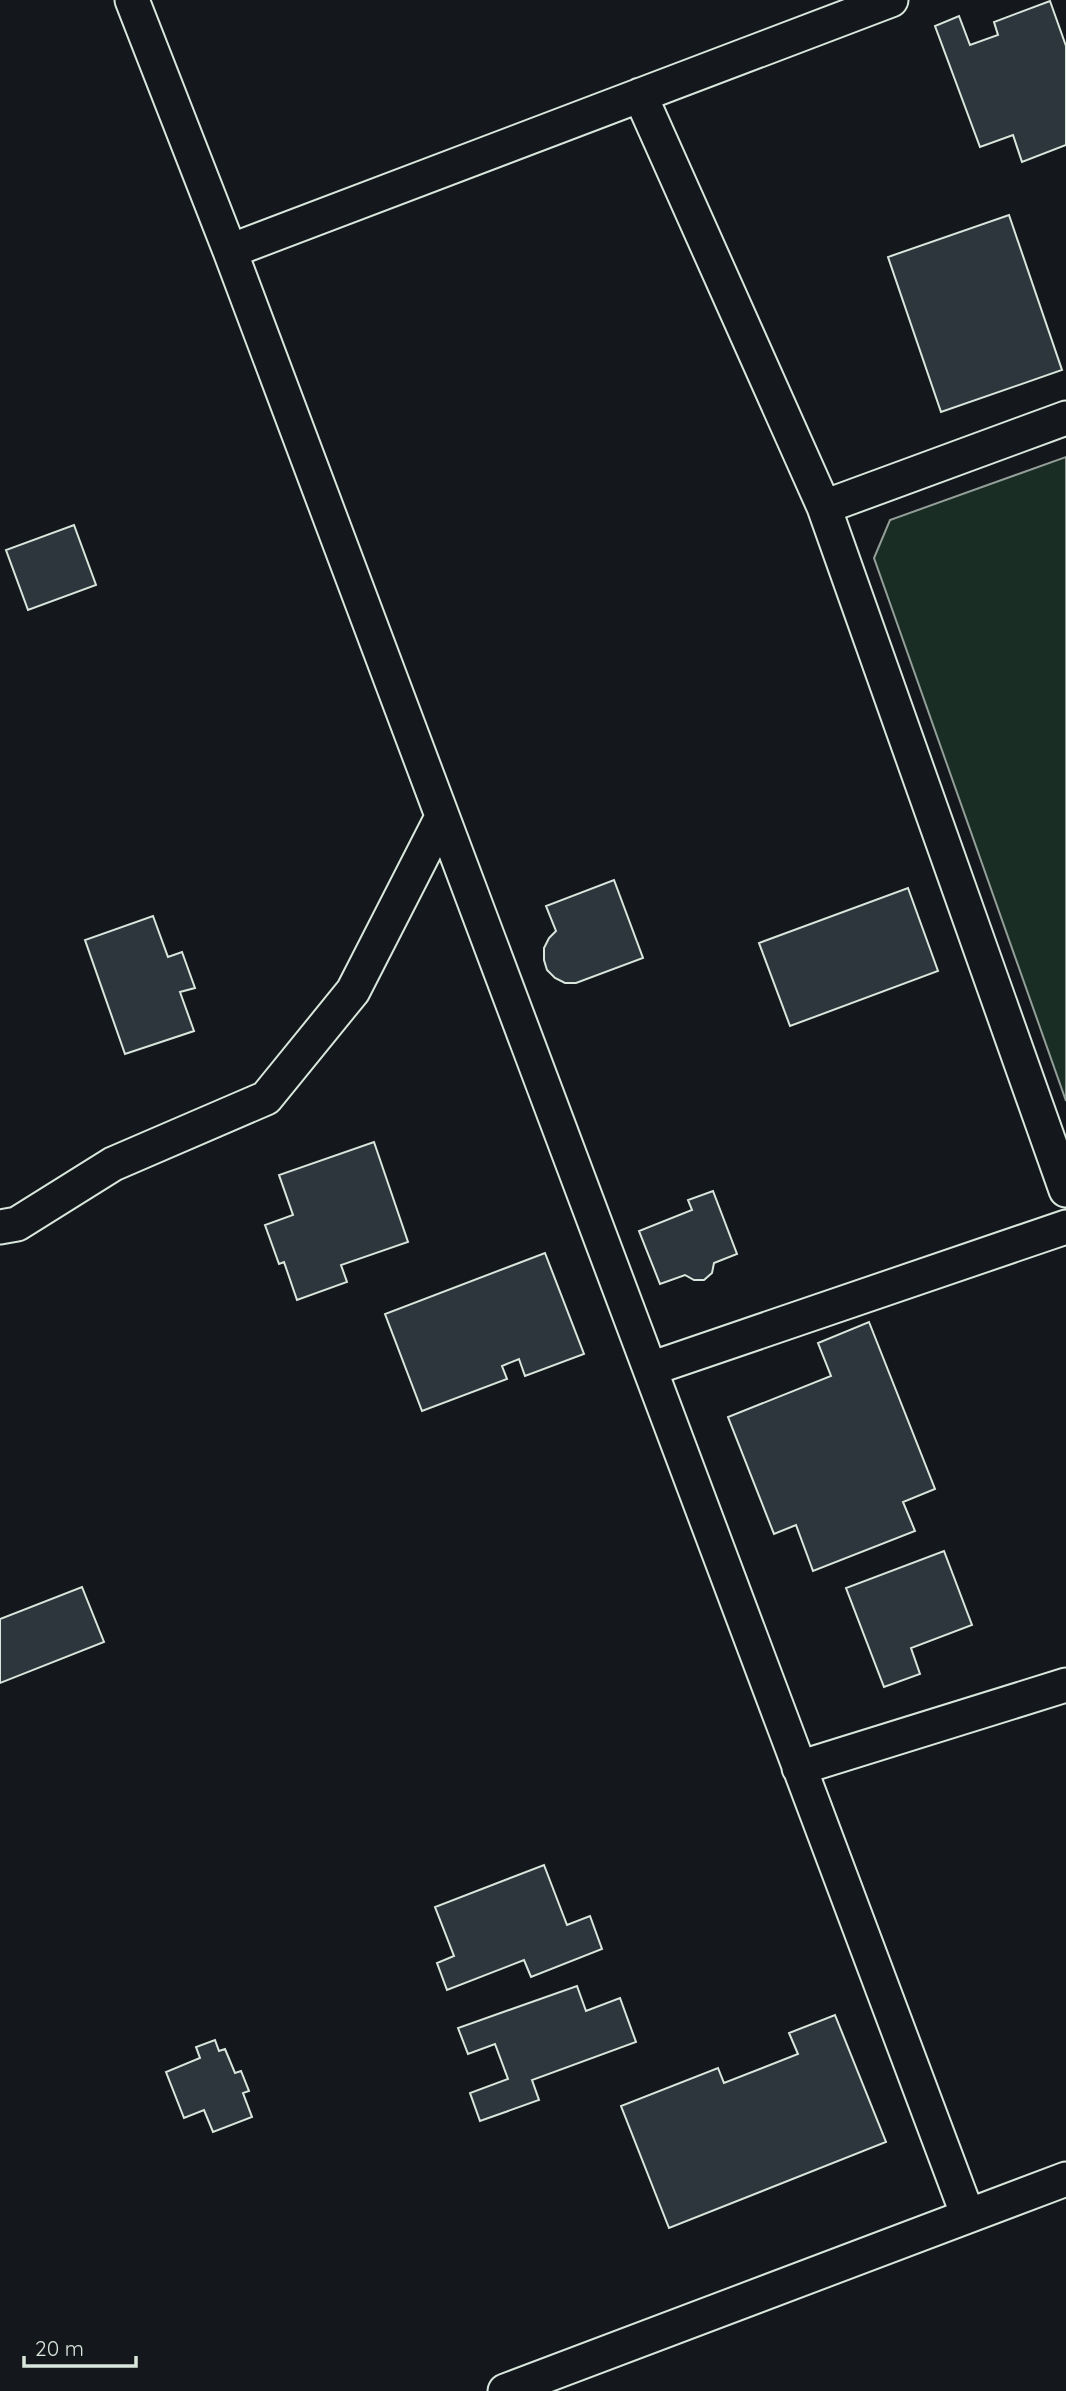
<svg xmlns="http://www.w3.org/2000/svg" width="1066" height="2391" font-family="Quicksand,sans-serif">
<rect width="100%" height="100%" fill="#14181c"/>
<path fill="#1a2d24" stroke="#939e99" stroke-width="2" d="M1066,457V1101L874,558L890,520Z"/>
<path fill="#2c363c" stroke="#d8e6dc" stroke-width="2" d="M1050,1L1066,46V145L1022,162L1013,135L980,147L935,26L959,16L970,45L998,35L994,22Z
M1009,215L1062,370L941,412L888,257Z
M74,525L96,585L28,610L6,550Z
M614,880L643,958L576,983H565L555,978L547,970L544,960V948L549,938L556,931L546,906Z
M908,888L938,971L790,1026L759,943Z
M153,916L168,957L182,952L195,988L180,992L194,1031L125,1054L85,940Z
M374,1142L408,1242L341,1265L347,1282L297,1300L284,1262L279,1264L265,1225L293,1215L279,1175Z
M713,1191L737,1254L714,1263L712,1273L704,1280H694L685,1275L660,1284L639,1231L692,1210L688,1200Z
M545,1253L584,1354L525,1376L519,1359L502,1366L507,1379L422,1411L385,1314Z
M869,1322L935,1489L903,1502L915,1531L813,1571L796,1525L774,1534L728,1417L831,1376L818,1343Z
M944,1551L972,1625L911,1648L920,1674L884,1687L846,1588Z
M82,1587L104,1642L0,1683V1619Z
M544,1865L567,1925L590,1916L602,1949L531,1977L524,1960L447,1990L437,1963L454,1956L435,1907Z
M577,1986L586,2011L620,1998L636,2042L532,2080L539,2100L480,2121L470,2093L508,2079L495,2044L468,2054L458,2028Z
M835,2015L886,2142L669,2228L621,2106L718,2068L724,2083L798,2054L789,2033Z
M215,2040L219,2051L225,2049L235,2073L241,2071L249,2091L243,2093L252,2117L213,2132L204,2110L184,2118L166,2072L200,2058L196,2047Z"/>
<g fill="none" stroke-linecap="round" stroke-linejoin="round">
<defs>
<path id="minor" d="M132,0L230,251L968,2216
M640,95L824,507L1066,1190
M230,251L891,0
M824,507L1066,418
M0,1227L17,1224L113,1164L266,1098L353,991L442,817
M650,1369L1066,1227
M799,1768L1066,1685
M505,2391L1066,2179"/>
</defs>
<use href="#minor" stroke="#d8e6dc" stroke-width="37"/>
<use href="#minor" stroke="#14181c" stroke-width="33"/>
</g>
<path d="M24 2356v10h112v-10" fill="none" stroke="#d8e6dc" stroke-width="3.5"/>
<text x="35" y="2356" font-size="21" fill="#d8e6dc" stroke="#14181c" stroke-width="5" paint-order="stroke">20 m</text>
</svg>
